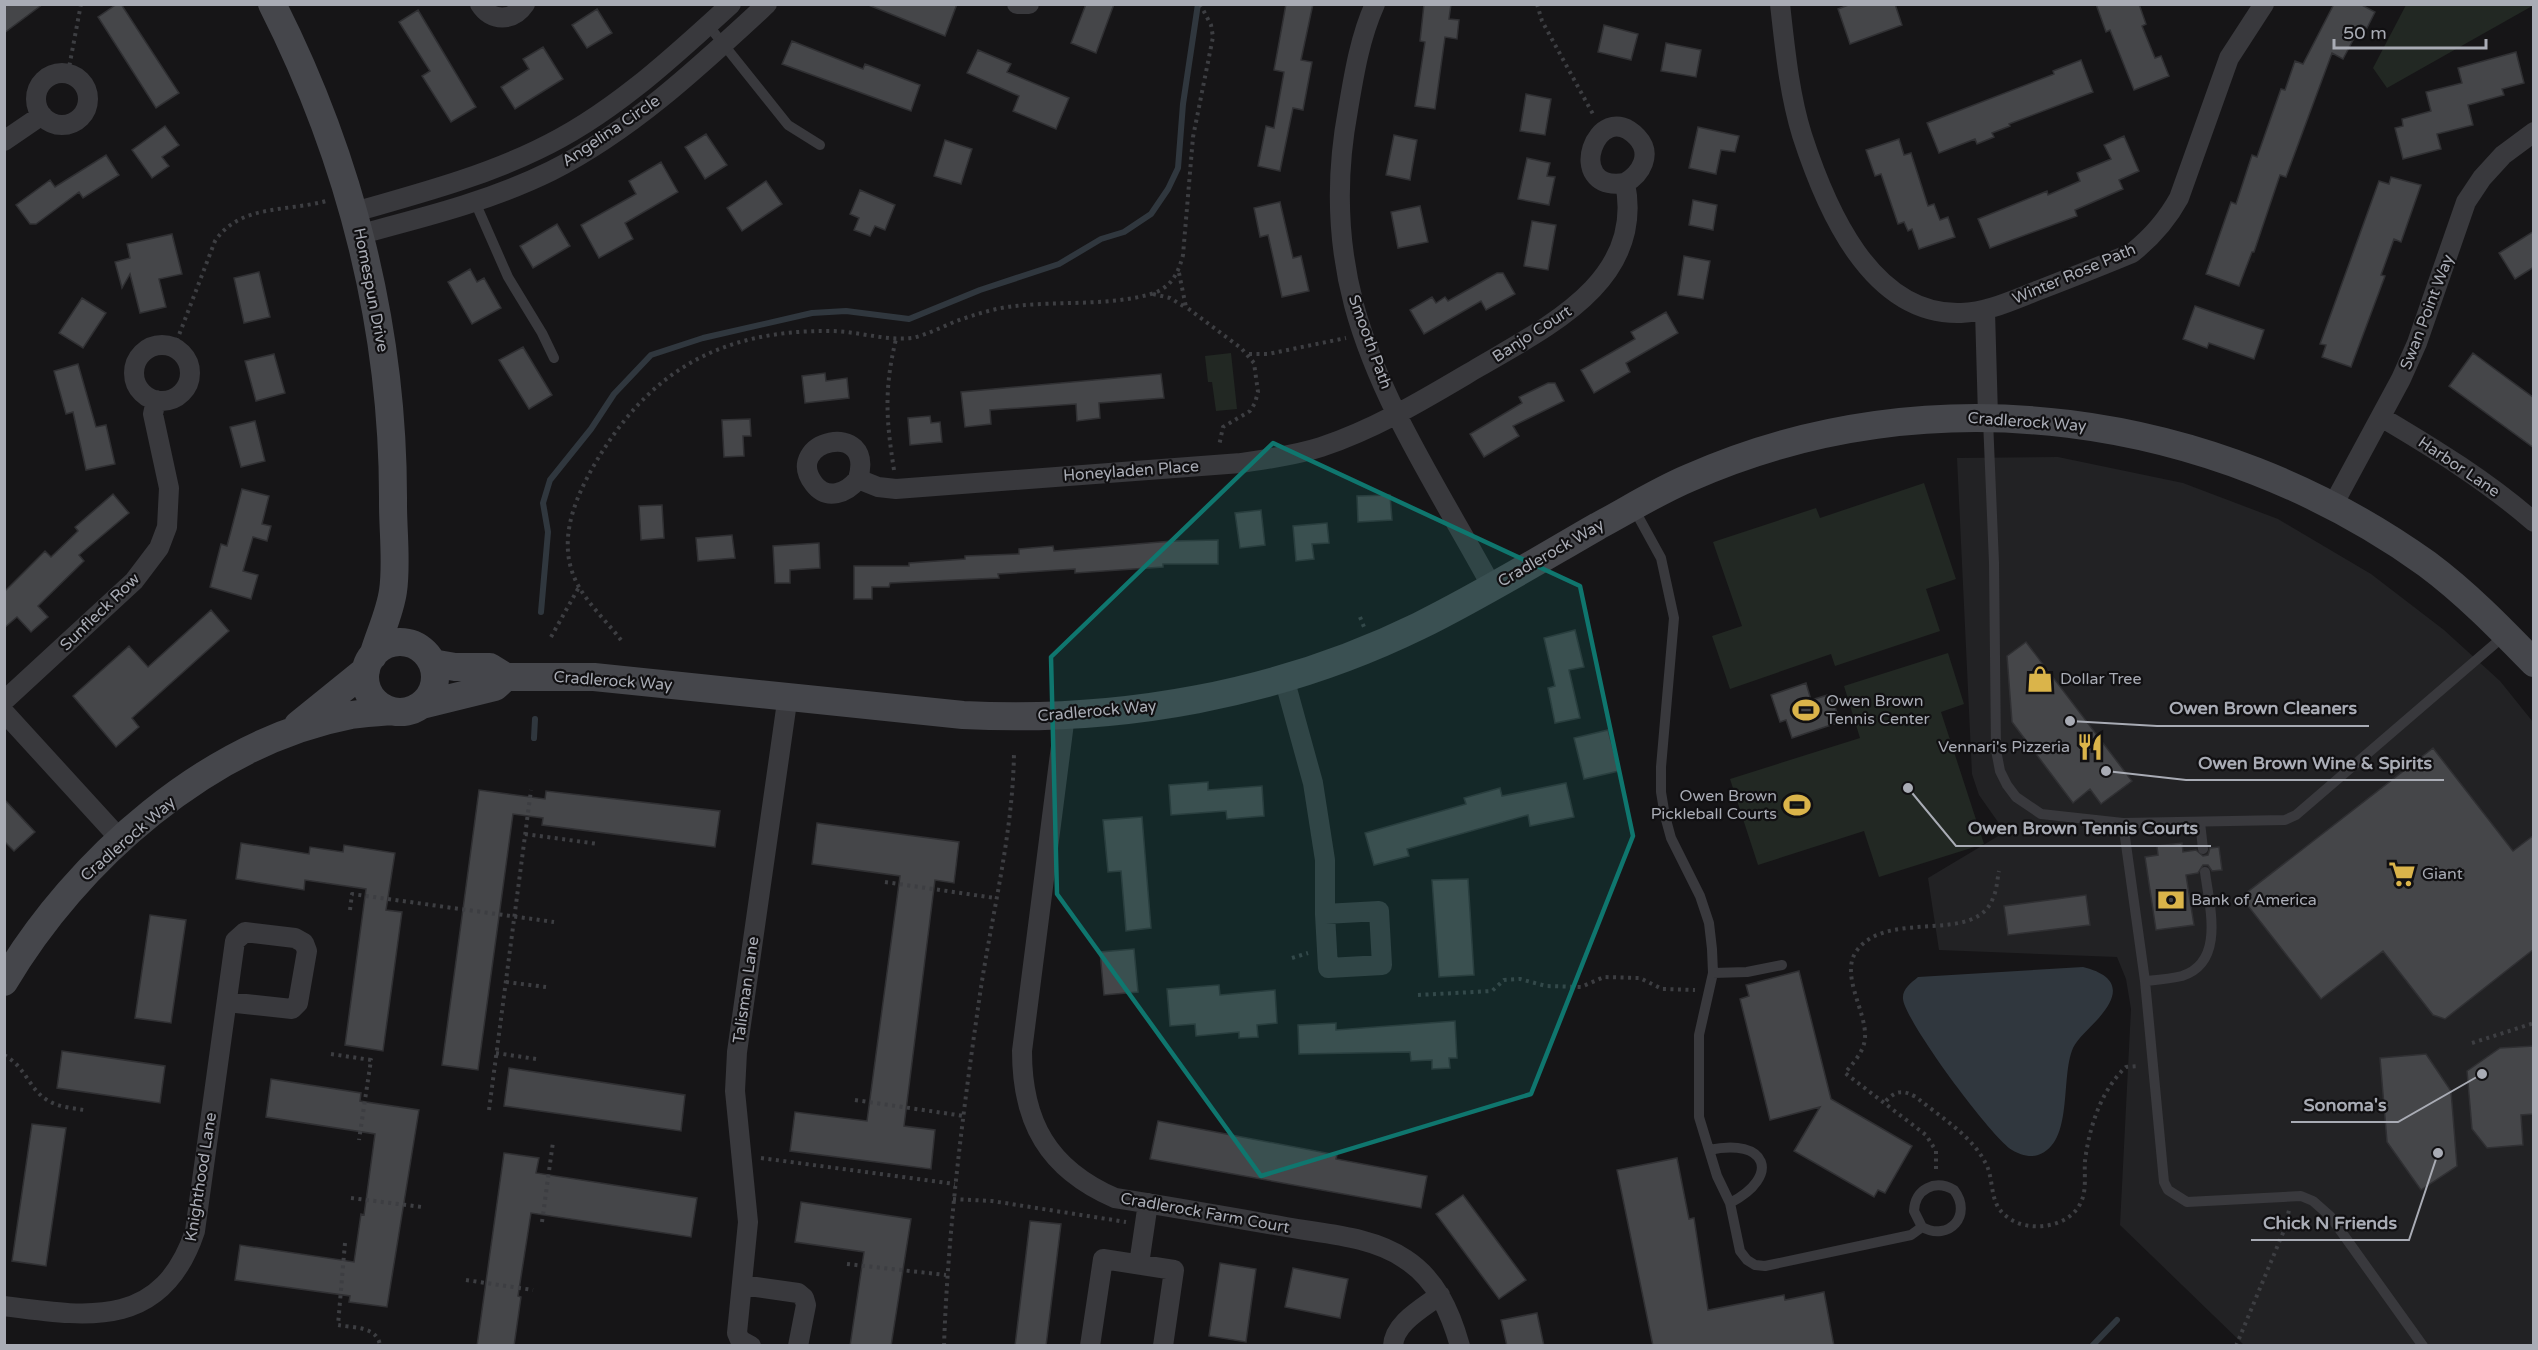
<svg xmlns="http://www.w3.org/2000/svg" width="2538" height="1350" font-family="'Varela Round',sans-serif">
<rect width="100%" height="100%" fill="#161517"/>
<path fill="#222224" d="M2058,457L2183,483L2278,519L2371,574L2444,630L2500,681L2533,722V1345H2244L2120,1225L2131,1009L2126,979L2117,957L1939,950L1928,878L2005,832L1979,795L1972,774L1957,458Z"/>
<path fill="#222823" d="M2406,5L2533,4L2534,5L2387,88L2373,68Z
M1231,353L1237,409L1216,411L1212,382H1208L1205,356Z
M1924,483L1956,579L1926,589L1940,631L1835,666L1831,654L1730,689L1712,636L1742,626L1713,542L1816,508L1820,518Z
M1948,653L1964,704L1941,712L1984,844L1879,877L1864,831L1758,865L1730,779L1860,738L1844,686Z"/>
<path fill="#30373e" d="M2083,967C2119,976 2121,994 2097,1020C2090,1028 2078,1038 2073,1048C2060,1078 2074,1143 2038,1155C2029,1158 2019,1154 2012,1150C1991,1137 1905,1021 1903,999C1902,989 1911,983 1918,977Z"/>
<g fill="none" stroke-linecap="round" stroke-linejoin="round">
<path stroke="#30373e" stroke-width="6" d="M541,612L548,532L543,503L550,480L591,429L614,394L651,355L703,338L812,313L846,311L909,319L980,290L1059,264L1101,239L1124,232L1151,214L1168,189L1178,168L1183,104L1198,4
M534,738L535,719
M2092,1346L2117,1320"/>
</g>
<path fill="#454649" stroke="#303033" stroke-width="1.5" d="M4,4H43L4,33Z
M117,4H121L179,93L156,108L98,17Z
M866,4H957L945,36Z
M1086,4H1114L1096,53L1071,43Z
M1286,4H1313L1301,60L1312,62L1303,110L1293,108L1280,171L1258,166L1266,126L1274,128L1284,72L1274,70Z
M1424,4H1451L1449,19L1459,20L1457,39L1445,37L1435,109L1415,106L1425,42L1420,41Z
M1851,4H1895L1902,25L1850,44L1838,9Z
M2096,4H2139L2146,24L2142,26L2155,58L2161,56L2169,76L2134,90L2110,30L2106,32Z
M2334,4H2360L2375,12L2367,28L2361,25L2343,59L2332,53L2286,177L2280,175L2254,252H2252L2239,286L2206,274L2231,202L2236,204L2252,155L2257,157L2281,89L2285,90L2295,61L2303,64Z
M597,9L612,33L587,48L572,25Z
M418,10L476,107L451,122L422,76L430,71L399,22Z
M1604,25L1638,34L1631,60L1598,52Z
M792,41L863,69L865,64L920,85L911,111L782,64Z
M1666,43L1701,50L1696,77L1661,71Z
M543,47L563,79L515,109L501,87L529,69L523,59Z
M978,50L1011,64L1007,72L1069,98L1056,129L1013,111L1019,96L967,73Z
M2516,52L2524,83L2502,89L2504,95L2468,105L2473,125L2437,134L2441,149L2403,159L2395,128L2403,126L2402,119L2431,111L2426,92L2462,83L2458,68Z
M2081,60L2093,92L2009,124L2010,126L1992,133L1994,137L1977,144L1975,139L1939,153L1927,123L2054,74L2053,71Z
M1526,94L1551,99L1545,135L1520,131Z
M165,126L179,145L162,157L169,166L152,178L132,150Z
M1698,127L1739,136L1735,152L1721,150L1716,174L1689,168Z
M706,134L727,165L705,179L685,147Z
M1394,135L1417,140L1410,180L1386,175Z
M2124,136L2139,171L2119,180L2123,189L2075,210L2077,216L1990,248L1978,219L2047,191L2048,195L2080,181L2077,173L2111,159L2104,145Z
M1899,139L1904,155L1911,153L1928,206L1934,204L1940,220L1948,217L1955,237L1919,249L1912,229L1908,231L1904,222L1898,224L1881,174L1875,176L1866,150Z
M945,140L972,149L961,184L934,176Z
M106,155L119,175L83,198L79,192L36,224H30L16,205L50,180L55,187Z
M1527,158L1550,163L1547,176L1555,177L1549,205L1518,199Z
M661,162L678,192L625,223L633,239L599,258L581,225L636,194L629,181Z
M2391,177L2421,185L2401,242L2394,239L2381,275L2385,276L2351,367L2322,357L2326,345L2320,344L2379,181L2389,184Z
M766,181L782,204L742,231L727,208Z
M860,190L895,205L885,230L875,226L870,236L854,230L859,218L850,214Z
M1693,200L1717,205L1713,230L1689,225Z
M1280,202L1293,258L1301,256L1309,291L1282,297L1268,235L1260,237L1254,208Z
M1420,206L1428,242L1398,248L1391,212Z
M1532,221L1556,225L1548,270L1524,266Z
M557,224L570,246L533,268L520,246Z
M2534,231V267L2515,279L2499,253Z
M172,234L182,274L159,279L166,307L140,313L130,274L122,288L115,262L130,258L127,244Z
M1684,256L1710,261L1703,299L1678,295Z
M470,269L477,282L484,278L501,308L472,324L448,282Z
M259,272L270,317L244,323L234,278Z
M1497,273H1503L1515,294L1486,310L1481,301L1424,334L1410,310L1432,297L1436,303L1445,297L1448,301Z
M82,298L106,313L83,348L59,333Z
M2195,306L2264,330L2254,359L2209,343L2207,348L2183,339Z
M1666,312L1678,333L1626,363L1630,372L1594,393L1581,370L1635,339L1631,332Z
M523,347L552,395L529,409L499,360Z
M2473,353L2534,398V448L2449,386Z
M274,354L285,393L256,401L245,361Z
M78,364L96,427L106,425L115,464L86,470L73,412L66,414L54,371Z
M825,373L826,381L847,378L849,398L805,403L802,376Z
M1161,374L1164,398L1099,403L1100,418L1077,421L1076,404L990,410L991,424L965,427L961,392Z
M1548,383H1555L1564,401L1513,426L1519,436L1484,457L1470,434L1522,403L1519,397Z
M930,416L931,423L940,422L942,442L910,445L908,418Z
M750,419L751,436H743L744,456L724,457L722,420Z
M255,421L265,461L241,467L230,427Z
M242,489L269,496L262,524L271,526L267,541L253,537L243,571L258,575L251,599L210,587L221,544L227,546Z
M113,494L129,513L79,555L84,561L38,606L48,617L31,632L17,617L4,628V592L45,551L51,557L78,531L75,527Z
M1390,495L1392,520L1358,522L1357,496Z
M662,505L664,538L641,540L639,506Z
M1261,510L1265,545L1240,548L1235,513Z
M1327,523L1329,543L1312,544L1314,559L1296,561L1293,526Z
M732,535L735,558L698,561L696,538Z
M1218,540V564H1163V567L1075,573V569L998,574L999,578L890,583L889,587H872V599H854V566H909V563L965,559V556L1019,554V549L1053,546L1054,551L1172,541Z
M819,543L820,568L790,570V583H775L773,546Z
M211,610L229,631L132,718L139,727L116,747L73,696L129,646L148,667Z
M1575,630L1584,667L1569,670L1580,718L1555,723L1548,688L1555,686L1544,638Z
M2026,642L2132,781L2101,804L2090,789L2073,803L2012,722L2007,656Z
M1806,683L1811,700L1831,694L1840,722L1792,738L1786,720L1780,722L1771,695Z
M1608,730L1619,771L1584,779L1574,738Z
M2433,748L2513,851L2534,835V949L2445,1019L2433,1015L2383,951L2321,999L2241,897Z
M1208,782V790L1262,786L1264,816L1227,819L1226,811L1171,815L1169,785Z
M1566,783L1574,817L1530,826L1528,815L1407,849L1409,856L1374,865L1365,833L1466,804L1464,798L1500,788L1502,796Z
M479,790L545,799L546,791L720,811L715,847L542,825L543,818L513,814L478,1070L442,1065Z
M4,799L35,832L14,851L4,841Z
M1142,817L1151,928L1126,931L1121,871L1108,872L1103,820Z
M817,823L959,842L954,883L935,880L904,1126L935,1130L931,1169L790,1151L795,1112L867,1121L900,876L812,864Z
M241,843L309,854L310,847L343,852L344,845L395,853L386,910L402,912L383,1051L345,1045L366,889L305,880L304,890L236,879Z
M2182,843L2183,852L2196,850L2203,856L2208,855L2210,848L2219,847L2222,870L2212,871L2208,865H2203L2198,873L2186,875L2194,925L2156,930L2145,857L2158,855L2157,846Z
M1468,879L1474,975L1439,977L1432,880Z
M2086,895L2090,925L2008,935L2004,906Z
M150,915L186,920L171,1023L135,1018Z
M1134,949L1138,992L1104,995L1100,952Z
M1799,971L1831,1099L1912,1146L1885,1193L1878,1190L1874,1197L1794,1151L1820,1107L1770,1120L1740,999L1749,996L1746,985Z
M1219,985L1220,995L1275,990L1277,1023L1257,1025L1258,1037L1239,1038V1032L1196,1036L1195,1024L1170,1026L1167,989Z
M1455,1021L1457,1058H1449L1450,1068L1432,1069V1060L1411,1061L1410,1052L1299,1054L1298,1025L1336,1023V1030Z
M2534,1046V1114L2521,1115L2523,1145L2487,1148L2472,1129L2467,1071L2500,1048Z
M62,1051L165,1066L160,1103L57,1088Z
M2426,1054L2451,1091L2457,1166L2421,1190L2387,1142L2380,1058Z
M509,1068L685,1095L681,1131L504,1106Z
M271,1079L361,1093L360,1101L419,1110L387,1307L349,1302L350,1296L235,1280L240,1245L354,1262L361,1214L364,1215L375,1134L266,1117Z
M1158,1121L1337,1155L1336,1159L1427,1176L1421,1208L1150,1159Z
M32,1124L66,1128L46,1266L12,1261Z
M504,1153L539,1158L536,1173L697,1198L691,1237L531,1213L518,1296L521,1297L514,1346H477Z
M1677,1158L1689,1219L1694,1218L1708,1310L1784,1295L1785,1300L1824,1292L1834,1346H1653L1617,1170Z
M1463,1195L1526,1280L1499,1299L1436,1214Z
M801,1202L911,1219L891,1346H850L864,1252L795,1242Z
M1030,1221L1061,1224L1046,1346H1015Z
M1220,1263L1256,1269L1246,1342L1209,1336Z
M1293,1268L1348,1279L1340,1318L1285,1307Z
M1537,1313L1544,1346H1507L1501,1320Z"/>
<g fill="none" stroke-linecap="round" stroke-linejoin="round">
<path stroke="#3d3e42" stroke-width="4" stroke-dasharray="3 4.5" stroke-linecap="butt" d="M1537,4L1542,21L1594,116
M68,73L81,4
M1179,273L1186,307L1241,348L1254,363L1258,392L1255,403L1250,411L1223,427L1219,446
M1153,294L1170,298L1185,307
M174,348L215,241C240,204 286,212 326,201
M1249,354H1268L1346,338
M894,470C886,419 884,389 896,339
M1360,617L1364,627
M551,637L579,587
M621,640C608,623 590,606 579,587C556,547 572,504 593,467C648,371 720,330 830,331C857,331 885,341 912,338C926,335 940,328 954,322C973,315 995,308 1015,306C1058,301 1109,306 1151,294C1171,288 1178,274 1183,255L1193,137L1213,37L1211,25L1200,4
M525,834L598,844
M885,882L995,898
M350,910L352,894L554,922
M1292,958L1308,953
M506,982L546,987
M1418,995L1492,991L1504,980L1520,979L1546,986L1581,987L1604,977L1640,978L1662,989L1695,990
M2472,1043L2534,1023
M496,1053L536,1059
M331,1054L371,1060L359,1140
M4,1055C26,1067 29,1089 47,1100C58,1107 72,1108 84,1110
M855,1100L964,1116
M1886,1101C1896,1090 1903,1090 1916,1097C1939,1116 1971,1135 1985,1162C1995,1179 1988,1202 2006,1216C2027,1234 2070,1228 2081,1202C2087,1190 2084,1174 2085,1161C2089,1128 2101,1090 2126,1067L2139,1066
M489,1110L531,790
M761,1158L955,1184
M1936,1169V1151L1926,1135L1845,1073C1853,1063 1864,1052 1865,1038C1867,1011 1838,973 1858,949C1890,909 1976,945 1993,898C1997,890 1997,880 1999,871
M351,1198L422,1207
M953,1199L992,1201L1126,1222
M542,1222L553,1142
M345,1243L338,1325C353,1328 378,1326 380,1346
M847,1264L946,1275
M466,1280L533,1290
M944,1346C948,1228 963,1111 980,994C992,913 1013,834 1014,752
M2236,1346L2285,1228L2289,1210"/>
<path stroke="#39393d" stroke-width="10" d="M708,25L788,125L820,145
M475,202L508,277L542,333L554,358
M1988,420L1994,563L1996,750L2000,771L2007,785L2016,797L2041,814L2123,823L2285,820L2296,815L2504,636
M1633,507L1661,558L1674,618L1661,767V792L1665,816L1671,838L1700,896L1709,923L1712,949L1713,973L1699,1035V1117L1717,1176L1730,1203L1740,1251L1747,1260L1755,1265L1765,1266L1911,1235L1922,1227C1949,1242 1973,1215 1954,1190C1935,1179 1915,1189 1914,1211L1922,1227
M2200,822L2203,849
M2123,823L2145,981L2164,1182L2168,1190L2187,1202L2301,1196L2313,1201L2330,1216L2423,1346
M1713,973L1747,972L1782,965
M2145,981C2156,980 2170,979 2182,976C2226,962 2209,905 2205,872
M1709,1150C1767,1137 1782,1176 1730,1203"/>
<path stroke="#39393d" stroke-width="20" d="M480,4C491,22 513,22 525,4
M1017,4H1029
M1375,4C1360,37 1354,74 1348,110C1336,174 1337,241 1354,305C1381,405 1443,496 1492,587
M1780,4C1785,48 1789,93 1802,135C1825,206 1870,316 1961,313C1988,312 2013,300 2039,290C2070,278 2101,266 2132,253C2152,237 2167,220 2179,198L2229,58L2264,4
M36 99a26 26 0 1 1 52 0a26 26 0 1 1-52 0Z
M4,141L42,115
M355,212C417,194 479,178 537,150C610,116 672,58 731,4
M361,234C425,217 490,201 551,171C632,130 700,66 767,4
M1985,311L1988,416
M134 373a28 28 0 1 1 56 0a28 28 0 1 1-56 0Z
M2381,417C2435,449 2487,481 2534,522
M858,479C876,418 781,441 814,484C827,501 847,493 858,479L878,487L896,489L1241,463C1268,459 1296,455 1321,447C1378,428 1428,397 1479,367C1549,326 1645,280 1625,183C1641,174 1653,154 1637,137C1597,95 1562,193 1625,183
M2333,505L2401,379L2417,343L2466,202L2482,178L2503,155L2534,132
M1284,678L1313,783L1325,860V914L1379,911L1382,965L1328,968L1325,914
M4,701L134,581L159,548L167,527L169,488L153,414L156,400
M4,712L121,840
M1065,715L1022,1051C1022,1122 1048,1169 1115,1198C1172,1207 1229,1217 1286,1227C1324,1234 1372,1236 1405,1259C1436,1279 1450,1311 1460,1346
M1139,1264L1148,1203
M742,1285L798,1293L804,1298L806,1305L798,1346
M4,1306C88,1317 162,1330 195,1231L235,941L245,932L295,938L304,943L307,951L298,1003L292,1009L227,1002
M751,1346L740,1340L737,1333L748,1222L735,1091L737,1052L788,695
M1090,1346L1103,1259L1174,1270L1163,1346
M1393,1346C1394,1323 1423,1308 1440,1295"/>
<path stroke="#45464b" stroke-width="28" d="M272,4C351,160 394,330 393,504C393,532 397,564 393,591C390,613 379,635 373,656
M365 677a35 35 0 1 1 70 0a35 35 0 1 1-70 0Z
M432,663L455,667H490L506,677H594L963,715C1119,723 1278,695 1419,626C1480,596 1539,560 1598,526C1628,510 1658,491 1689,478C1930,371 2215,412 2427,564C2466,593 2500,628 2534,663
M422,705L495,687L506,677
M298,725L366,670
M4,982C76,860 209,742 351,715C365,713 379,712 392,711"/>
</g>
<path fill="#0f766e" fill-opacity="0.2" stroke="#0f766e" stroke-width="4.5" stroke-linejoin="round" d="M1273,443L1580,586L1633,836L1531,1094L1261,1176L1057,894L1051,657Z"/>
<defs>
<symbol id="shop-bare" viewBox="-9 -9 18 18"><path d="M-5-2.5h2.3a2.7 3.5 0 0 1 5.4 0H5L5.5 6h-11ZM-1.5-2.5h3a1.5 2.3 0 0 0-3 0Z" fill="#dab44a" stroke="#111012" stroke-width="2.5" paint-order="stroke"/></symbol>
<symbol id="stadium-bare" viewBox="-9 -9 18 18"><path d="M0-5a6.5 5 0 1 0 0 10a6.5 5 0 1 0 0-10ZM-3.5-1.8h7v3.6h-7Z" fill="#dab44a" stroke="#111012" stroke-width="2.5" paint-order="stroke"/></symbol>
<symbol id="restaurant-bare" viewBox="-9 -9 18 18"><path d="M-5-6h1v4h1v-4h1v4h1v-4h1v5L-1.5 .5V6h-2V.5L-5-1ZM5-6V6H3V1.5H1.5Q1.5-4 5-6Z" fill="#dab44a" stroke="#111012" stroke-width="2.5" paint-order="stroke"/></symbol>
<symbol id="supermarket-bare" viewBox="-9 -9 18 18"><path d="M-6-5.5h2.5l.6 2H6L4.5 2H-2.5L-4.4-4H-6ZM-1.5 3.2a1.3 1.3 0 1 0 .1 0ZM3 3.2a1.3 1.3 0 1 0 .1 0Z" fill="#dab44a" stroke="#111012" stroke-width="2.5" paint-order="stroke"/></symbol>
<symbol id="bank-bare" viewBox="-9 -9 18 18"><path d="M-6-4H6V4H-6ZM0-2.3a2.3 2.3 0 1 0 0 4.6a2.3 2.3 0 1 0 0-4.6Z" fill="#dab44a" stroke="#111012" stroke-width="2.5" paint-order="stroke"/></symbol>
</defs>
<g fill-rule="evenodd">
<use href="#shop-bare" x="2021" y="660" width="38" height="38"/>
<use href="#stadium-bare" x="1787" y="691" width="38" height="38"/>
<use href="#restaurant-bare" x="2071" y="728" width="38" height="38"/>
<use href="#stadium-bare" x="1778" y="786" width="38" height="38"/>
<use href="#supermarket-bare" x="2383" y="855" width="38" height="38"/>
<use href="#bank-bare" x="2152" y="881" width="38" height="38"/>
</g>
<g text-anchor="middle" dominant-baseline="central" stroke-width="4.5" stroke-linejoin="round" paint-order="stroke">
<g font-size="16" fill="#a9acb5" stroke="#111012">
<text transform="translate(611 131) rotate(-34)">Angelina Circle</text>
<text transform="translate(2074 274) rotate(-23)">Winter Rose Path</text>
<text transform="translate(371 290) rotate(79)">Homespun Drive</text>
<text transform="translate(2427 312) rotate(-69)">Swan Point Way</text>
<text transform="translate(1532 334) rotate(-33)">Banjo Court</text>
<text transform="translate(1370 342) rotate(70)">Smooth Path</text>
<text transform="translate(2027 422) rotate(4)">Cradlerock Way</text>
<text transform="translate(2459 467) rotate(34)">Harbor Lane</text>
<text transform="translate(1131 471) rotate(-4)">Honeyladen Place</text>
<text transform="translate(1551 553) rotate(-30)">Cradlerock Way</text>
<text transform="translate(100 612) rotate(-44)">Sunfleck Row</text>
<text transform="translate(613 681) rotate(4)">Cradlerock Way</text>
<text transform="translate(1097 711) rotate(-5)">Cradlerock Way</text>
<text transform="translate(128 839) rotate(-41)">Cradlerock Way</text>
<text transform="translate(746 990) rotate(-82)">Talisman Lane</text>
<text transform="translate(201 1177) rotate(-81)">Knighthood Lane</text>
<text transform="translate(1205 1213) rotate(10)">Cradlerock Farm Court</text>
</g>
<g font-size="16" fill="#a9acb5" stroke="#111012" text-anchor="start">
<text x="2060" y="679">Dollar Tree</text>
<text x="1826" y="701">Owen Brown<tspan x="1826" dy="18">Tennis Center</tspan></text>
<text x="2070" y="747" text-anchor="end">Vennari's Pizzeria</text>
<text x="1777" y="796" text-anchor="end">Owen Brown<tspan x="1777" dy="18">Pickleball Courts</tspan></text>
<text x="2422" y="874">Giant</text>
<text x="2191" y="900">Bank of America</text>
</g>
</g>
<path fill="none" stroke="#a9acb5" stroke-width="2" d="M2070 721L2157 726H2369M2106 771L2186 780H2444M1908 788L1956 846H2211M2482 1074L2398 1122H2291M2438 1153L2409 1240H2251"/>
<g fill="#a9acb5" stroke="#111012" stroke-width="2">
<circle cx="2070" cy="721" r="6"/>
<circle cx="2106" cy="771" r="6"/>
<circle cx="1908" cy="788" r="6"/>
<circle cx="2482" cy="1074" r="6"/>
<circle cx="2438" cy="1153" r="6"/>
</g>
<g font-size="18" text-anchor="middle" font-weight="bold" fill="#a9acb5" stroke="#111012" stroke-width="4.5" stroke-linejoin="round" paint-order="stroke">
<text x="2263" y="714">Owen Brown Cleaners</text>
<text x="2315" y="769">Owen Brown Wine &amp; Spirits</text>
<text x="2083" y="834">Owen Brown Tennis Courts</text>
<text x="2345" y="1111">Sonoma's</text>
<text x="2330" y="1229">Chick N Friends</text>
</g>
<rect width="2538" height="1350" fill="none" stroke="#a9acb5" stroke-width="12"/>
<path d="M2334 39v9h152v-9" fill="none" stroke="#a9acb5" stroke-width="3"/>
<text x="2343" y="39" font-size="18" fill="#a9acb5" stroke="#111012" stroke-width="4.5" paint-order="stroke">50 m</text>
</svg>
